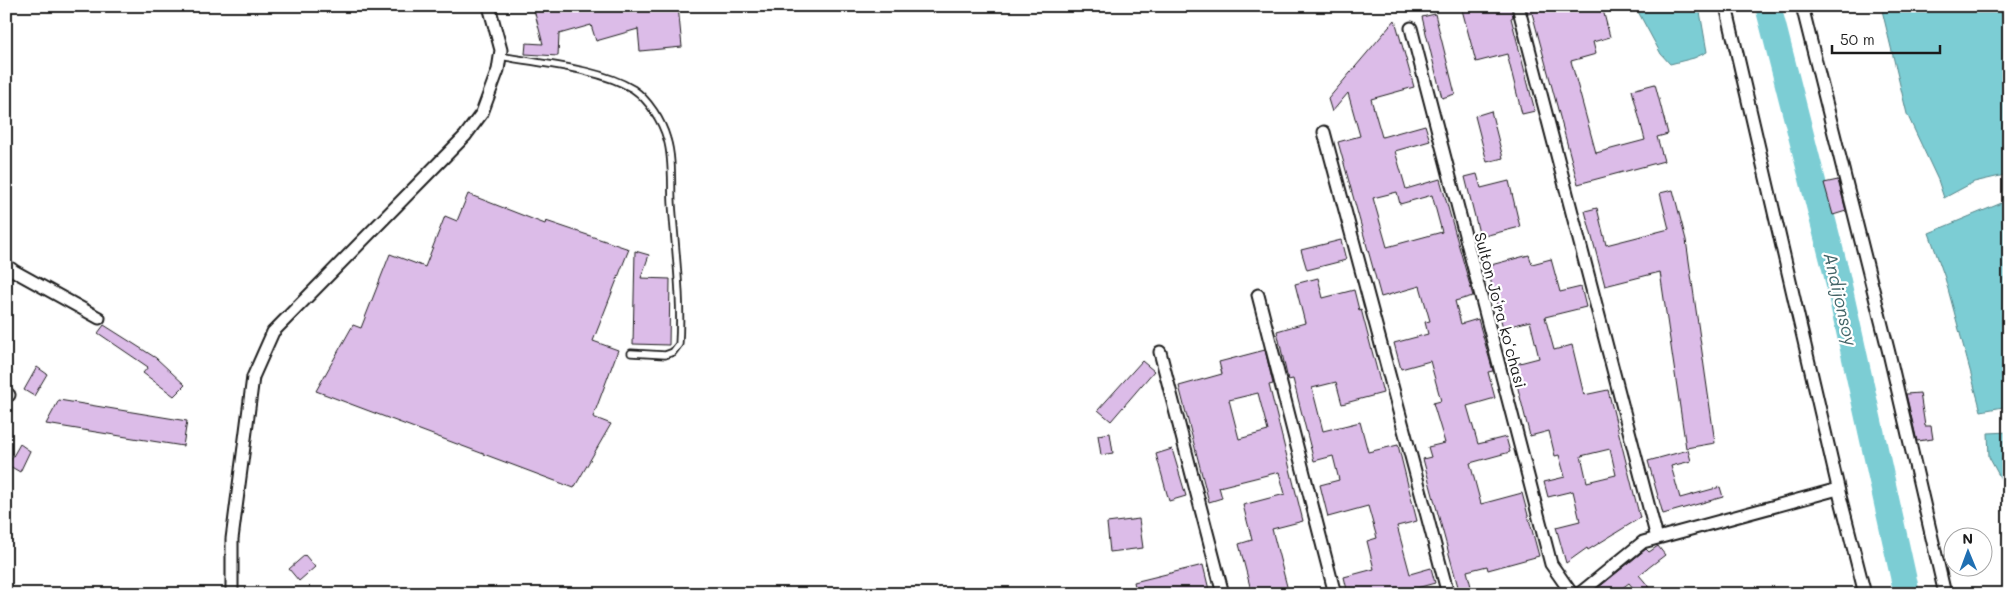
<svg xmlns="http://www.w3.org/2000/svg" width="2015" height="600" font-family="Mali,sans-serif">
<rect width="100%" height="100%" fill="#fff"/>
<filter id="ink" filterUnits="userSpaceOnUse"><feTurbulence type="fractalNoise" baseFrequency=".02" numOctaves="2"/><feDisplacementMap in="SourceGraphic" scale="10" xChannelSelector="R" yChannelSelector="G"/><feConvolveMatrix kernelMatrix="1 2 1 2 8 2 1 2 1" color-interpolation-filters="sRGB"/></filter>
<g filter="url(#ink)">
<path fill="#7ccdd4" stroke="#56868a" d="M1635,6H1699L1707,52L1694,58L1670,64L1661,54Z
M1881,6H1997L2002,14L2009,34V174L1974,182L1944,198L1938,180L1907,114Z
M2009,200V406L1981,411L1945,278L1929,233Z
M2009,432V494L1989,457L1988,433Z"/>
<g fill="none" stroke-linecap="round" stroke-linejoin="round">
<path stroke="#7ccdd4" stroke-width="26" d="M1768,6L1836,272L1907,594"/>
</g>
<path fill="#dcbce8" stroke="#1c1c1c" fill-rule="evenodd" d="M533,6H678L682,47L640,51L638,29L596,41L591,25L559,34L558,56L525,54L526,43L543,44Z
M1461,6H1511L1513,17L1511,18L1535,111L1522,114L1507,54L1476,62Z
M1526,6H1602L1610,37L1593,42L1596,54L1571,61L1596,153L1645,140L1632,90L1655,84L1668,134L1657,137L1664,161L1578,184L1532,13L1528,14Z
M1435,14L1455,94L1442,98L1422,17Z
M1395,20L1414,87L1371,99L1382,137L1425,125L1430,141L1395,151L1406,189L1440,179L1473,296L1455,301L1461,324L1478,319L1493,371L1488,372L1495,398L1467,406L1478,444L1506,437L1510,452L1470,463L1481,504L1522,493L1539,556L1488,570L1487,566L1467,571L1473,594H1460L1423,459L1431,457L1428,447L1445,443L1433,403L1441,401L1430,361L1401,369L1394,343L1428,334L1425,322L1430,321L1420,286L1381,297L1338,142L1360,136L1348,93L1332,112L1328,99ZM1397,192L1400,204L1432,195L1442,232L1387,247L1373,198Z
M1491,111L1503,158L1487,162L1475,116Z
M1477,174L1481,188L1509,181L1520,227L1480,237L1465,177Z
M1838,180L1846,211L1833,215L1824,183Z
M1673,190L1686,240L1715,443L1686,448L1660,272L1605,286L1585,211L1597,208L1606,245L1669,229L1660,193Z
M468,194L545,224L546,221L629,249L593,341L618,350L593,417L611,424L574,488L316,391L353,325L361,328L390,254L425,267L445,216L457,221Z
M1341,240L1346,260L1307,270L1301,250Z
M635,251L649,255L641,278L670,279L669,345L633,344Z
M1529,255L1532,264L1551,259L1560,292L1581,287L1586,307L1545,317L1554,350L1572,345L1584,395L1608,390L1640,518L1588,550L1587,548L1566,563L1556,527L1580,521L1573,491L1548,497L1544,482L1565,477L1559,455L1555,456L1549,431L1530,436L1512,365L1539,358L1530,321L1503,328L1487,266ZM1610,449L1616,475L1587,482L1581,456Z
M1318,278L1323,298L1354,290L1359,310L1361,309L1383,393L1342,404L1336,382L1312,388L1323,431L1360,422L1368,452L1398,445L1417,521L1397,526L1410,574L1431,568L1435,583L1395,594H1348L1344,577L1374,569L1367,541L1377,538L1368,506L1328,517L1320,485L1339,480L1333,456L1314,461L1293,379L1288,380L1277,331L1305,323L1295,284Z
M104,325L156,358L185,385L174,396L143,373L148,367L98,333Z
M1265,350L1273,384L1269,385L1303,521L1272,529L1289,594H1252L1239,544L1252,540L1243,505L1285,494L1279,472L1219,487L1222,498L1209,502L1179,386L1222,374L1219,362ZM1258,393L1268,431L1239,439L1229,400Z
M1142,361L1154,371L1111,421L1098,410Z
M37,367L47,374L34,396L24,390Z
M1920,393L1925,426H1931L1933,439L1917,441L1906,394Z
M59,400L187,421L183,446L46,424Z
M1110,433L1113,453L1101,455L1098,435Z
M20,444L30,451L20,472L8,465Z
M1172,449L1186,496L1169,501L1156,454Z
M1688,450L1691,461L1671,466L1680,498L1720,487L1723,497L1663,514L1648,461Z
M1139,519L1143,548L1110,552L1107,523Z
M1658,546L1665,555L1639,575L1655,594H1638L1629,583L1614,594H1602L1598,588L1646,549L1649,552Z
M305,555L315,567L299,581L289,569Z
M1203,565L1210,594H1137L1134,582Z"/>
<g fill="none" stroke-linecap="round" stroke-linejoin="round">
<defs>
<path id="service" d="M500,56C541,64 598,68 633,89C648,99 662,121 667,139C673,158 671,183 672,203C675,248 682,299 679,344L673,352L665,355L631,353"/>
<path id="minor" d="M1518,6L1657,538
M1726,6L1840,496L1865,594
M1802,6L1889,353L1945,594
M1411,28L1551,564L1572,594
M1324,132L1448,594
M6,265L14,271L99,318
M1258,295L1335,594
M1160,352L1223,594
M6,393L9,395
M232,594V539L253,377L273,332L465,136L482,113L498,70L501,50L489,6
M1579,594L1643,542L1838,489"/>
</defs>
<use href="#service" stroke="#1c1c1c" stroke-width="9"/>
<use href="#minor" stroke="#1c1c1c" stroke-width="15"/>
<use href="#service" stroke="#fff" stroke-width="5.5"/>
<use href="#minor" stroke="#fff" stroke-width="11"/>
</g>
</g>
<g text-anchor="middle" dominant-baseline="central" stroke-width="4.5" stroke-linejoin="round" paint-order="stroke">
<g font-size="16" fill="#1c1c1c" stroke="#fff">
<text transform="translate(1501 310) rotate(75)">Sulton Joʻra koʻchasi</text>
</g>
<g font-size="18" font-style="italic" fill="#426366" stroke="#fff">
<text transform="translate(1841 299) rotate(77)">Andijonsoy</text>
</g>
</g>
<rect width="2015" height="600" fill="none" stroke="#fff" stroke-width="25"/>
<rect x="12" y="12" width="1990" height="575" fill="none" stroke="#1c1c1c" stroke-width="2" filter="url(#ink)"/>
<g transform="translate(1968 552) rotate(359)"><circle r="24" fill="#ffffff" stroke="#a4a4a4"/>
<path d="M0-4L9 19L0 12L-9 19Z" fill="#1f6fb2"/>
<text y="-8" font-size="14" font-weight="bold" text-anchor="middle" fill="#1c1c1c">N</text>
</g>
<path d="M1832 45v8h108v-8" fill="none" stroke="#1c1c1c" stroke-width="2.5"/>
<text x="1840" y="45" font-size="15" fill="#1c1c1c" stroke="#ffffff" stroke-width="4" paint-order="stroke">50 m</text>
</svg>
